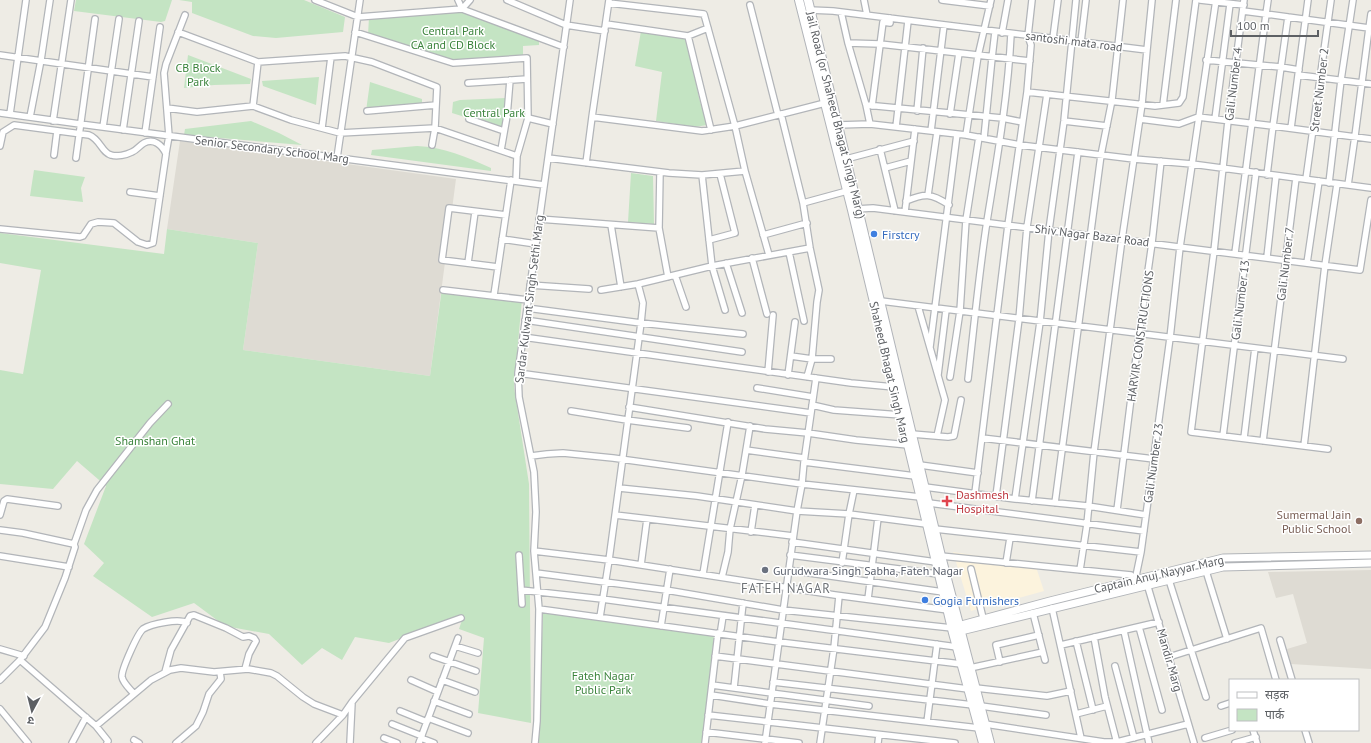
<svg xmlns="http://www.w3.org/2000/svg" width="1371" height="743" font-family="'PT Sans','Noto Sans Devanagari',sans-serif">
<rect width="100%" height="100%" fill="#eeece5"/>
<path fill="#fcf3dd" d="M953,552L1035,564L1044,591L971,611Z"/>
<path fill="#dedbd3" d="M180,141L456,179L430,376L243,350L258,243L167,229Z
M1371,570V669L1291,664L1287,649L1307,643L1293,594L1276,598L1268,572Z"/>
<path fill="#c4e4c3" d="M76,0H172L165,21L161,22L74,11Z
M179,0H304L345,17L343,32L276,38L253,36L192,13V2Z
M463,8L539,39V45L523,46V58L454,64L436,61L368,35L369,17Z
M641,31L687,35L699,98L707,125L695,127L656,121L662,72L635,66Z
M188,55L251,79L250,84L214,85L184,88Z
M319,77L316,105L263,86L262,81Z
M370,82L422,99V104L366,111Z
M506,98L503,129L452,113L453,102L460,100Z
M251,121L279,133L302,145L184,135L185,129Z
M417,146C443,147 467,157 491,168V171L371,155L372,150Z
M34,170L85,177L81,188L83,202L30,196Z
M631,173L653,176L654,224L628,222Z
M167,229L258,243L243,350L430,376L442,288L522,299L514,387L529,484L531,723L478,713L484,638L459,629L462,620H448L389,643L355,637L342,660L322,648L302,665L269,634L225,626L194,603L152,617L93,576L104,563L84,544L106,486L77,461L53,489L0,484V370L23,374L41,270L0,263V233L164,254Z
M543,613L714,636L702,743H538Z"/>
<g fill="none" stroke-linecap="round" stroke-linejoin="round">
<defs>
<path id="minor" d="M315,0L358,17L462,9L564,47
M458,0L462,9
M507,0L566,25L605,31
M864,0L867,15
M942,0L990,6
M1200,0L1244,5
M1244,0L1228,121L1214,251L1191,432L1328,449
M1268,0L1266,14L1288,17L1281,67L1299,70
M750,5L778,115
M462,9L470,0
M810,10L833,11L1147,50L1142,104L1122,239L1094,452L1087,524L1080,570
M841,12L848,43L866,105
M1288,17L1369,28L1355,136L1348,185
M606,24L688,36L708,28
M1371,28H1369L1371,14
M178,32L258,62L345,56L372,62L437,87L435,128L432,145
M355,32L453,63L527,58L528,118
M1002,33L1008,0
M688,36L711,130
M1053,38L1058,0
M1081,42L1086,0
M848,43L880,44L1030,61
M1147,50L1152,0
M0,55L153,77
M1298,75L1371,84
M468,83L527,79
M1027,92L1031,45L1028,36L1032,0
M1163,105L1176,0
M253,106L258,62
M872,106L883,22L890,23V18
M167,108L197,112L253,106L291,120L340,133L435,128L517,156L516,181
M367,111L436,105
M917,111L923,48
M0,113L80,124L544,185
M10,114L26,0
M781,114L803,203L810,248L819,290L817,302L812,359L807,377
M950,114L959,53
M30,117L41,60L50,0
M592,117L609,0
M469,119L504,131
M1140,119L1179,124L1198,117L1273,126L1281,67L1206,60
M1215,119L1230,4
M53,121L71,0
M1064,121L1107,126
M870,124L866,105L1002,118L1022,122
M838,125L870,124L966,135L1020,145L1134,159L1192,164L1371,188
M103,127L119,19
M896,127L908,21
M322,128L331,57
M1291,128L1308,0
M123,130L139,21
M931,131L944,25
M145,133L160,27
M966,135L978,56L991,0
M984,138L992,58L995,32
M0,146L3,132L14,125L89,135C100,139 102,153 111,155C117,157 126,155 132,152C137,150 140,145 144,143C154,138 162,145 166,154L153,243L147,245L138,242L114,223L98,222L91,224L83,236L80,237L0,229
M880,149L895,211
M501,150L507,116L510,80
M166,153L169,136L164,73L166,64L185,15
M54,155L57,131
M517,156L528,118L553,124
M76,158L95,19
M337,158L360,0
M548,158L669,173L702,175L745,171L735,126L704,14L609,3
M846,159L914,141
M586,163L592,117L702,131L735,126L825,103
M885,168L911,161
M745,171L769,255
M660,172L659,228L668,277
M702,175L712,266L725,310
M1267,175L1273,126L1371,139
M1306,179L1331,0
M1329,183L1341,80L1353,0
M130,192L160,196
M928,195L937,132
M906,201C925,193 931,193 949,205
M803,203L847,191
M856,209L873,208L1360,270L1371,200
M905,212L915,129
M539,219L659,228
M611,225L621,287
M763,235L807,223
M502,239L536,244
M709,240L735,233L720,174
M789,252L804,321
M1235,253L1266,14L1243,11
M1267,257L1276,176
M752,258L767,314
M468,263L475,212
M726,263L742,313
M1307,263L1319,181
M498,267L442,260L449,208L506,215
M675,275L686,307
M530,285L589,289
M443,290L528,300
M601,290L638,284L712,266L810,248
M494,295L511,180
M881,301L1343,359
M918,306L945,400L937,436
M527,308L641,323L743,334
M525,320L742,352
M523,337L851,383L894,387
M930,347L957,134
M791,356L812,359H831
M768,372L773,315
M518,373L811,413
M788,375L795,322
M938,375L946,310
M950,377L960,311L966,220L979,137
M968,379C974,326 979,273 987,221C997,159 1008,97 1011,34
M757,388L813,397
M812,405L834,410L901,415
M629,407L765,429L808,433L856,440L908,445
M571,411L627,420L688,428
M912,434L948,437L954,436L961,400
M1223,436L1256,172
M982,438L1154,459
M1244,438L1255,348
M1263,441L1296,178
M1304,446L1325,265L1337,184
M746,450L804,458
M531,456L547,454L563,453L613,458L802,484L920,497
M804,462L915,476
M920,465L978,473
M925,487L1015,499L1088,506L1146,515
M619,488L697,496L797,511L849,514L926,524
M975,493L1008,225L1027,92L1155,106L1179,103L1183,97L1196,0
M996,496L1019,319L1027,227L1047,94
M1015,499L1040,322L1049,230L1064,121L1076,0
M1032,501L1078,152
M929,503L1144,531
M1055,503L1101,155L1112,100L1123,0
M1117,510L1139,334L1152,243L1161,161
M0,515L4,501L7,499L58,506
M615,515L793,536
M935,529L1141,552
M0,530L23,533L69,543L74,544L75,547L65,578L45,627L20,660L0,680
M751,532L755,505
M792,542L936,562
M74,544L86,510L97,490L150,423L168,404
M534,551L609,560L641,323L643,303L638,284
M519,555L522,604
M790,555L938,574
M0,556L69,567
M941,556L1131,575
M842,563L849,514L854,490
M1006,563L1010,538
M641,565L647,519
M971,569L983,618
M788,570L943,592
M1206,571L1227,639
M536,573L666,590L783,610L952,628
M703,574L728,422
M722,577L728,552L730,529L742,475L750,426
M1145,577L1194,743
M1169,580L1206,697
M1138,587L1136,576L1141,552L1170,338L1180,247L1216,0
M521,590L602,599L957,647
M868,599L878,518
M1052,608L1081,738
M539,609L779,642L961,664
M1033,613L1045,660
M600,617L609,560L835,595L948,610
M661,626L670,569
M1139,627L1162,710
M721,629L723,616
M1124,631L1149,743
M1094,637L1105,697L1117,743
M1280,640L1292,680
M1076,641L1093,710
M1061,645L1159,622
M455,646L478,653
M0,649L24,656
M433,656L476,671
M715,656L968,689
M1169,657L1261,628L1276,680
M20,660L96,726
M1000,662L996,645L1039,635
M1115,666L1134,738
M970,668L1043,652
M165,672L171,650L190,616L194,615L226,628L243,637L249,636L254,638L256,641L249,654L245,669
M411,680L438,692
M442,680L475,692
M773,682L973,705
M712,685L869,706
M734,688L743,603
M976,688L1047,696L1071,691
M134,694C130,689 123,683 122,677C121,670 138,633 143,629C151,624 179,618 187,623
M711,695L770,704L979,728
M434,701L469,714
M981,706L1046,715
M1221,706L1230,703
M0,709L28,743
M400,711L427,722
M1076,714L1107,706
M708,715L955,743
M428,718L468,733
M927,722L937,644
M392,724L422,736
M985,724L1104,742H1117L1188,724
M1253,730L1257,743
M1305,730L1309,743
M706,732L799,743
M384,738L397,743
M421,738L434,743
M1205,738L1232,730
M134,740L139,743
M72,743L86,717
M107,743L108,741L96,726L151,680L170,670L181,668L214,672L248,669L271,673L277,676L303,697L314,704L343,715L352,702
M176,743L196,726L203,712L209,694L221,679L220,672
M316,743L343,715
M350,743L352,702L405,638L461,618
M419,743L458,638
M535,743L537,721L539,609L534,551L536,512L534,472L519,397L518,373L570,0
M705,743L718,633
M765,743L797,511L802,484L804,462L816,378
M820,743L834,648L839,596
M878,743L879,735
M1235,743L1256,737"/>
<path id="tertiary" d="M954,627L1050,601L1223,558L1371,555
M957,632L1223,567L1371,563"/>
<path id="secondary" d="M799,0L852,210L953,633L983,743
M808,0L941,556L990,743"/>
</defs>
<use href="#minor" stroke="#b2b5b9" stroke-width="8"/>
<use href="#tertiary" stroke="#b2b5b9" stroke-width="9"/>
<use href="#secondary" stroke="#b1b4b9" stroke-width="10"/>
<use href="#minor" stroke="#fff" stroke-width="5.5"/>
<use href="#tertiary" stroke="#fff" stroke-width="7"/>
<use href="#secondary" stroke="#fff" stroke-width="8"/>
</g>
<g fill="#3f7fe0" stroke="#fff" stroke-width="1.5">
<circle cx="874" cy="234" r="4"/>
<circle cx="925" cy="600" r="4"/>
</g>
<path fill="#e0444e" stroke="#fff" stroke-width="1.5" d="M945 495h4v4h4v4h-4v4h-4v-4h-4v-4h4z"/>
<circle fill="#8d6e63" stroke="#fff" stroke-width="1.5" cx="1359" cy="521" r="4"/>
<circle fill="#6b7280" stroke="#fff" stroke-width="1.5" cx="765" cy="570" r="4"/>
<g text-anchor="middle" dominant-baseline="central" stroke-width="3" stroke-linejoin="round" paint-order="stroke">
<g font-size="12" fill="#3c843d" stroke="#fff">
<text x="453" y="30">Central Park<tspan x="453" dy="14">CA and CD Block</tspan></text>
<text x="198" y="67">CB Block<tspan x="198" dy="14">Park</tspan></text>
<text x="494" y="112">Central Park</text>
<text x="155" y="440">Shamshan Ghat</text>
<text x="603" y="675">Fateh Nagar<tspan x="603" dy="14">Public Park</tspan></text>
</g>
<g font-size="12" fill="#5d6064" stroke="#fff">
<text transform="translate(1074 41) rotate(7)">santoshi mata road</text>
<text transform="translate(1233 84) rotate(-83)">Gali Number 4</text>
<text transform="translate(1319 90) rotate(-83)">Street Number 2</text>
<text transform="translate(836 115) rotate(76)">Jail Road (or Shaheed Bhagat Singh Marg)</text>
<text transform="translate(272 149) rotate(7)">Senior Secondary School Marg</text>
<text transform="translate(1092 235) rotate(7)">Shiv Nagar Bazar Road</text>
<text transform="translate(1285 264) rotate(-83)">Gali Number 7</text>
<text transform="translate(529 299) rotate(-83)">Sardar Kulwant Singh Sethi Marg</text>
<text transform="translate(1240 300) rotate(-83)">Gali Number 13</text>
<text transform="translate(1140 336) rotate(-82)">HARVIR CONSTRUCTIONS</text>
<text transform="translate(890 372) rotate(77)">Shaheed Bhagat Singh Marg</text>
<text transform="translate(1153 463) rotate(-82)">Gali Number 23</text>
<text transform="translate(1159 574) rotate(-13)">Captain Anuj Nayyar Marg</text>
<text transform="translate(1170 660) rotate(74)">Mandir Marg</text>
</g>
<g font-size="12" fill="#366cbe" stroke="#fff" text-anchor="start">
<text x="882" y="234">Firstcry</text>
<text x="933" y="600">Gogia Furnishers</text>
</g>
<g font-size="12" fill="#be3a42" stroke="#fff" text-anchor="start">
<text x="956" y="494">Dashmesh<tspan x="956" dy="14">Hospital</tspan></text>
</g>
<g font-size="12" fill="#785e54" stroke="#fff" text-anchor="end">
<text x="1351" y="514">Sumermal Jain<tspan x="1351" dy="14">Public School</tspan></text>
</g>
<g font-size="12" fill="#5b616d" stroke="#fff" text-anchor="start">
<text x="773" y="570">Gurudwara Singh Sabha, Fateh Nagar</text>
</g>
<g font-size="13" letter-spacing="1" fill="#6e7276" stroke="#fff">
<text x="786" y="588">FATEH NAGAR</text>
</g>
</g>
<rect x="1229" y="679" width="130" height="52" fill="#ffffff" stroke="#bebfc1"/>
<rect x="1237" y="692" width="20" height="6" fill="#ffffff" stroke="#bebfc1"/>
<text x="1265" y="699" font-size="12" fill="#5d6064">सड़क</text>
<rect x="1237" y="709" width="20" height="12" fill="#c4e4c3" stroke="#bebfc1"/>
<text x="1265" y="719" font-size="12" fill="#5d6064">पार्क</text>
<g transform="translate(32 711) rotate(187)" stroke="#ffffff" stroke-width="3" paint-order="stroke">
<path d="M0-3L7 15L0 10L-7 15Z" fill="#5d6064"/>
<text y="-6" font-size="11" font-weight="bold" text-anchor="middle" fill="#5d6064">उ</text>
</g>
<path d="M1231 30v6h87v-6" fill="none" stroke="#5d6064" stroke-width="2"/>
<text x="1237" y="30" font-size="12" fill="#5d6064" stroke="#ffffff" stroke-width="3" paint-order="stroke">100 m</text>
</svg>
